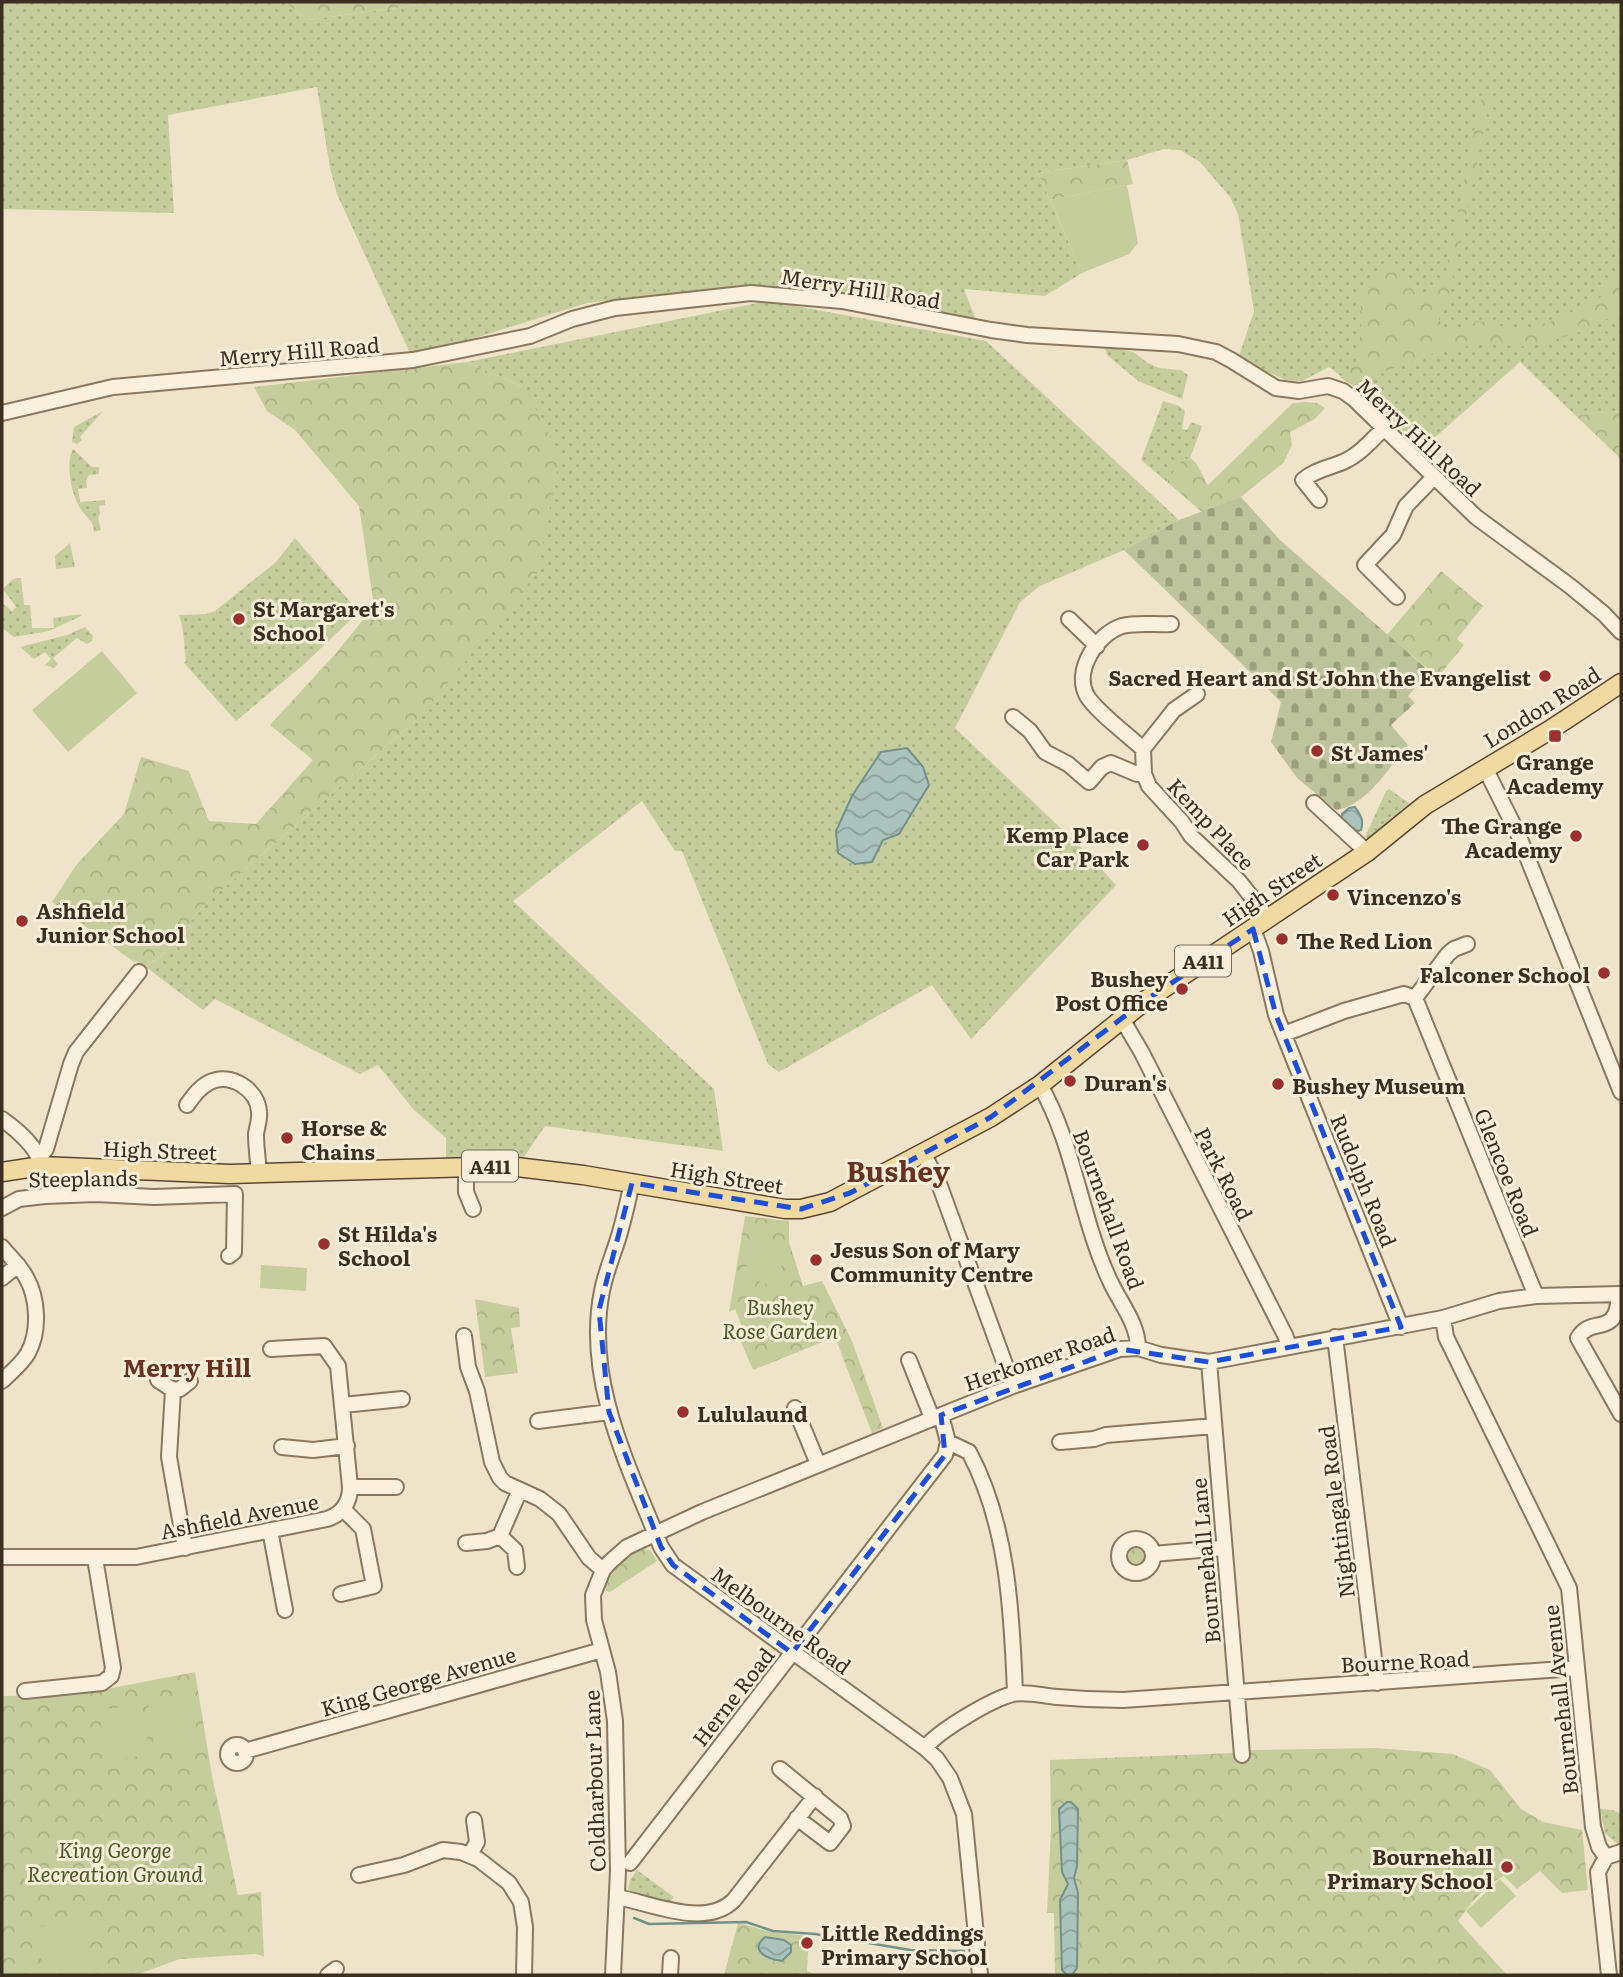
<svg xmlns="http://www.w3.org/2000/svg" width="1623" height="1977" font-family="Literata,serif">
<defs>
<pattern id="grass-dots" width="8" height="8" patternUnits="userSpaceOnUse" patternTransform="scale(1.75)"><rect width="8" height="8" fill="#c6cd9c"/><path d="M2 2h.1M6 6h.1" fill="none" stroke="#abb086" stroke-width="1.8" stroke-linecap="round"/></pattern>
<pattern id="forest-crowns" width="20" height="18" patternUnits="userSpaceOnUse" patternTransform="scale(1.75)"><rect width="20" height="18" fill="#c6cd9c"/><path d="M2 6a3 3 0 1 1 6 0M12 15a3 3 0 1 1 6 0" fill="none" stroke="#abb086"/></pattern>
<pattern id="cemetery-stones" width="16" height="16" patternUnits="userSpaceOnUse" patternTransform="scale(1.75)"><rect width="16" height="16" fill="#bdc39b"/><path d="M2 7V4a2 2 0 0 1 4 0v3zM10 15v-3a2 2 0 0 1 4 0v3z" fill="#9b9f7e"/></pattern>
<pattern id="water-waves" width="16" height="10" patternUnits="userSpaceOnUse" patternTransform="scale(1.75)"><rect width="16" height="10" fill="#aac3bc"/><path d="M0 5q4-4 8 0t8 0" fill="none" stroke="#8c9f98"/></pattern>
</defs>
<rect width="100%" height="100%" fill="#efe4c9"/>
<path fill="url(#grass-dots)" d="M2,2H285L307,20L440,2H1621V411L1575,415L1520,362L1422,449L1368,397L1329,367L1302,381L1286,380L1238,359L1254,311L1238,214L1230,197L1200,162L1180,150L1164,149L1127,160L1038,173L1082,273L1045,296L964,289L976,320L867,297L794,285L759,290H701L587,303L417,356L409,351L337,194L330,168L317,87L168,115L174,213L2,209Z
M768,301L986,341L1179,520L1124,550L1040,586L1020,602L955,728L1088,854L1116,885L971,1039L932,985L779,1072L768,1064L682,851H675L642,801L513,901L714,1089L723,1151L545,1126L524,1157L446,1159V1138L413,1109L378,1065L360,1074L215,999L203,1010L146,967L165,953L203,906L422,715L525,388L467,362Z
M1107,347L1133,352L1148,363L1159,368L1181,370L1188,375L1182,399L1138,381L1107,355L1105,348Z
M1163,401L1179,406L1185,411L1182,429L1187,430L1191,422L1202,426L1190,458L1181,461L1167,482L1141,460Z
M103,411L80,437L82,440L77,444L72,442L74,427Z
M73,449L92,467H99V474L89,475L86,480L87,488L78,489L80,502L105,500V505L99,506L100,513L98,518L101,530L94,532C94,520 85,517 80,508C71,493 65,464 73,449Z
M295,538L359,612L302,666L236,721L184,663L186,661C184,646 184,629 179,615L206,614L215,611L276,562Z
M70,543L75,567L56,569L55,556Z
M21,578L24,605H30L32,628H54L53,618L82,614L81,616L49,631L14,637L2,628V603L12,611L16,607L3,589L13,579Z
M85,627L93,636L92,641L87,644L77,638L53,658L58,664L54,668L45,665L51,659L45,652L34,659L20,647L67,635Z
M1389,789L1410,804L1368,838L1365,837L1386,791Z
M1600,1809L1613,1810L1621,1814V1843L1617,1844L1605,1833Z
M637,1870L674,1897L670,1902L635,1893L628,1889L630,1880Z"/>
<path fill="url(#forest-crowns)" d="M285,2H440L307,20Z
M1481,98L1490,100L1450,291L1439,319L1446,332L1465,330L1477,321L1522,330L1556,320L1601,297L1611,280L1621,273V311L1587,330L1531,347L1484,344L1443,350L1349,384L1340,377L1357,362L1362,318L1359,289L1391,266L1421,299L1443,286Z
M1127,160L1133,184L1050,200L1038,173Z
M467,362L525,388L560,457L537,573L422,715L203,906L165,953L145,967L136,961L134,962L52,902L77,864L124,814L141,757L189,771L209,821L256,824L313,760L270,725L337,652L374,606L359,506L295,430L267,411L254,387Z
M1305,402L1317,403L1325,408L1315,419L1290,432L1292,445L1284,462L1241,497L1202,512L1167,482L1181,461L1190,458L1196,463L1208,485L1293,403Z
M1621,411V459L1575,415Z
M1441,571L1483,606L1457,639L1464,645L1438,677L1387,635Z
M745,1216L789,1221V1242L803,1286L822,1281L852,1341L883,1428L872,1433L835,1337L753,1370L741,1342L747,1339L735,1309L729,1312Z
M475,1299L519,1308L520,1327L511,1328L518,1373L485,1377Z
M1124 1556a13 13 0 1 1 26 0a13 13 0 1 1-26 0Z
M641,1549L650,1550L657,1561L610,1592L606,1591L605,1586C613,1571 624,1554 641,1549Z
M195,1672L212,1776L238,1895L261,1892L264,1957L257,1954L180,1959L136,1975H2V1696L76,1695Z
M1376,1748L1453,1754L1490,1770L1521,1809L1543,1822L1582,1830L1588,1890L1562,1893L1540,1871L1517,1889L1504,1876C1483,1887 1472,1902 1458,1921L1507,1975H1055L1054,1913H1047L1051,1827L1050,1760L1234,1753L1254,1750Z
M738,1923L771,1932L809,1936L807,1971L816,1975H724Z"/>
<path fill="url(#cemetery-stones)" d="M1241,497L1280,540L1429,671L1408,696L1415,703L1391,725L1408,745C1388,768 1368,805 1336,810L1297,778L1271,742L1281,702L1124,550L1179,520Z"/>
<path fill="#c6cd9c" d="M1127,185L1138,243L1129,254L1082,273L1050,200Z
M102,651L137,693L68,752L32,710Z
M760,1246L785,1258L773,1287L743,1275L753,1249Z
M261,1265L307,1268L306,1291L260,1288Z
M192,1697L199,1748L155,1754L148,1703Z
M142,1704L149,1755L106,1761L99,1710Z
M1500,1879L1516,1896L1481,1928L1466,1911Z
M86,1921L92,1967L43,1973L37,1927Z"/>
<path fill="url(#water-waves)" stroke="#70928a" stroke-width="2" d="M907,748L923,767L929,785L899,834L883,840L872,862L855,864L838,853L836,831L852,796L881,752Z
M1355,807C1361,815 1364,821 1361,830L1353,833L1341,823L1342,814L1349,808Z
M1067,1802H1071L1078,1809L1077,1866L1074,1878L1078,1893L1077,1968L1072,1975H1067L1062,1970L1060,1900L1068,1884L1062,1872L1059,1809Z
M765,1937L784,1940L791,1945V1952L782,1961C769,1959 748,1952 765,1937Z"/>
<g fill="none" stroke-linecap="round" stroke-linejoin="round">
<path stroke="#70928a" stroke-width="2.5" d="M634,1918L649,1924L746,1922L773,1931L815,1934L910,1950L964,1951"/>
<defs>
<path id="minor" d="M2,413L113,387L413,360L530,336L572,319L615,308L751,293L842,301L991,330L1027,335L1178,344L1216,352L1231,360L1276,388L1299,391L1328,386L1343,391L1354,399L1476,517L1570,586L1604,614L1621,632
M1319,500L1303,480C1316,469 1330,468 1345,461C1360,454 1372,440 1384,428
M1397,597L1365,565L1393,535L1406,506L1434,477
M1069,619L1097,646
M1171,624C1156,625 1137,622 1122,626C1097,634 1073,671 1087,696C1097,712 1128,735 1143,749L1144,774L1149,786L1182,822L1191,836L1239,881L1268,918
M1013,717L1030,731L1045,752L1068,764L1089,782L1102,767L1111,763L1137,774H1144
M1143,749L1174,710L1197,694
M1485,768L1518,834L1621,1092
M1314,803L1367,852
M1253,929L1261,951L1276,1015L1401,1327
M1415,998L1448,954L1454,949L1467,944
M1122,1019L1142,1053L1285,1335L1289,1346
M1284,1034L1344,1011L1404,994L1415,998L1536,1296
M1040,1085C1075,1146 1081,1221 1111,1283C1121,1304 1138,1324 1138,1348
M187,1105C194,1095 200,1087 210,1082C231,1072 258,1090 259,1112C260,1119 257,1127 256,1134C256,1147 258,1160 259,1173
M2,1119C16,1129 37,1147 41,1164
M923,1153L938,1181L1013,1386
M39,1158L46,1149L71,1064L76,1052L139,972
M466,1166V1192L473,1209
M632,1183C627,1204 623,1225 616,1245C611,1260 605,1275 602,1291C584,1380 629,1467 661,1547L673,1565L925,1748C938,1731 992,1699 1013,1694C1027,1691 1043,1696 1057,1697C1079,1699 1101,1700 1123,1700L1577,1668
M2,1208L19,1199L45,1196L96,1194L154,1197L235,1194L234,1252L229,1256
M2,1247C10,1257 20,1266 26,1277C38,1298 40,1331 28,1353C22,1364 11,1372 2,1381
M2,1278L18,1265
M1619,1294C1617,1340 1592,1314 1578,1338L1621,1414
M1443,1318L1446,1337L1569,1588L1593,1827L1599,1847L1606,1857L1598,1872L1609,1975
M464,1336L468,1367L477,1391L492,1462L500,1478L505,1483L540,1499L559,1514L589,1558L603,1570
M1335,1337L1377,1683
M909,1360L932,1418
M1209,1362L1242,1755
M158,1380L173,1390L180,1389L190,1381
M173,1390L169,1457L185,1548
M343,1405L402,1399
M795,1408L818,1464
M538,1421L609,1412
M948,1442L969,1452C1008,1524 1012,1614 1015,1693
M1060,1442L1094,1439L1106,1435L1214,1426
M282,1447L313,1450L347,1446
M350,1487H396
M270,1530L285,1610
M500,1536L515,1550L517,1567
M1119 1556a17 17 0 1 1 34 0a17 17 0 1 1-34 0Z
M466,1543L487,1541L500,1536L520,1490
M1153,1554L1223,1548
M2,1557H136L327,1519C342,1514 350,1503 350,1487L338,1366L324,1346L271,1349
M341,1594L374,1586L363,1529L343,1509
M25,1691L102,1683L111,1676L113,1668L95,1558
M228 1754a9 9 0 1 1 18 0a9 9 0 1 1-18 0Z
M925,1748L937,1759L950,1778L964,1814L980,1975
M245,1751L602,1650
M780,1769L840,1818L843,1826L830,1843L797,1818
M470,1855L477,1842L474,1820
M1606,1857L1621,1852
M630,1863L945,1455L948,1442L941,1415
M359,1875L404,1865L443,1850L461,1852L478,1859L509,1883L521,1902L525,1927L524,1975
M617,1897C651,1903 706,1929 734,1900L815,1796
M328,1975L336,1969
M613,1975L618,1871L615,1721L608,1672L594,1620L593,1595L603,1570L610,1562L627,1547L702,1512L1013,1386L1120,1349L1138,1348L1161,1355L1209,1362L1443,1318L1499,1301L1536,1296L1621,1294
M670,1975L671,1958"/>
<path id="major" d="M2,1172L41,1166L230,1174L508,1166L583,1175L785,1209H801L830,1202L991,1117L1040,1085L1146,1000L1367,852L1425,805L1550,730L1621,683"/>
</defs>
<use href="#minor" stroke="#8b775d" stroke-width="18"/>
<use href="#major" stroke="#594531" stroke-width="21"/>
<use href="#minor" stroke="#f9f1dd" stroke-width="14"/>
<use href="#major" stroke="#f0daa2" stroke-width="18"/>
</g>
<path fill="none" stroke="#1d4ed8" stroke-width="5" stroke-dasharray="14 9" stroke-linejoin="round" d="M1253,929L1276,1015L1401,1327L1209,1362L1120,1349L941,1415L945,1455L792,1653L673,1565L661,1547L609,1412L599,1310L632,1183L801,1209L850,1193L991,1117L1146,1000Z"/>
<g fill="#9a2f2d" stroke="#f6eed9" stroke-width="2.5">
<circle cx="239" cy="619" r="7"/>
<circle cx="1545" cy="676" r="7"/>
<rect x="1548" y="729" width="14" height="14" rx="3.5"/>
<circle cx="1317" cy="751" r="7"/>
<circle cx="1576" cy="836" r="7"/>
<circle cx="1143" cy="845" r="7"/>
<circle cx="1333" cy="895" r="7"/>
<circle cx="22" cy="921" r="7"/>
<circle cx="1282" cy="939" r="7"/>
<circle cx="1604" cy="973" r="7"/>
<circle cx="1182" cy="989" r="7"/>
<circle cx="1070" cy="1081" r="7"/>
<circle cx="1278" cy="1084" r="7"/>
<circle cx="287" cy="1138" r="7"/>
<circle cx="324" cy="1244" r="7"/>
<circle cx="816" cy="1260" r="7"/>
<circle cx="683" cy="1412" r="7"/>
<circle cx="1507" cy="1867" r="7"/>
<circle cx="807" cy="1943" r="7"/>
</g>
<g text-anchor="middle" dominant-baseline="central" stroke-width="6" stroke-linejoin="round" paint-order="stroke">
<g fill="#f6eed9" stroke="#746858" stroke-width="2">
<rect x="1175" y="945.5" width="56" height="31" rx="5"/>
<rect x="462" y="1150.5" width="56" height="31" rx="5"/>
</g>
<g font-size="19" font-weight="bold" fill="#3c2e21">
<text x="1203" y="961">A411</text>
<text x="490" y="1166">A411</text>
</g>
<g font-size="21" fill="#3c2e21" stroke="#f6eed9">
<text transform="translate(861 287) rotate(9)">Merry Hill Road</text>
<text transform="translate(299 350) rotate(-5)">Merry Hill Road</text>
<text transform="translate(1420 436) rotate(43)">Merry Hill Road</text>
<text transform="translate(1541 706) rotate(-32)">London Road</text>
<text transform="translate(1212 823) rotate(47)">Kemp Place</text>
<text transform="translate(1271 888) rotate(-34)">High Street</text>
<text transform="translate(160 1149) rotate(2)">High Street</text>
<text transform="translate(1508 1172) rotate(68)">Glencoe Road</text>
<text transform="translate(1225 1173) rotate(63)">Park Road</text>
<text transform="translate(727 1176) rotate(9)">High Street</text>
<text transform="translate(83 1177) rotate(-1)">Steeplands</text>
<text transform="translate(1365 1180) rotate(68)">Rudolph Road</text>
<text transform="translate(1110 1209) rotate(70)">Bournehall Road</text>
<text transform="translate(1039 1357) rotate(-19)">Herkomer Road</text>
<text transform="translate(1335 1512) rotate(-97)">Nightingale Road</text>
<text transform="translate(239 1515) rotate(-11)">Ashfield Avenue</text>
<text transform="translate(1204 1561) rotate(-95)">Bournehall Lane</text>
<text transform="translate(782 1619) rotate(36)">Melbourne Road</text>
<text transform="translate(1405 1660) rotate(-3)">Bourne Road</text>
<text transform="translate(418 1680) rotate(-16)">King George Avenue</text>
<text transform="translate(732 1696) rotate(-52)">Herne Road</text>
<text transform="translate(1559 1700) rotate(-96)">Bournehall Avenue</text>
<text transform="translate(593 1781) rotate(-92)">Coldharbour Lane</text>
</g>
<g font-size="21" font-weight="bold" fill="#3c2e21" stroke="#f6eed9" text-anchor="start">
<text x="253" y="607">St Margaret's<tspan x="253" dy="24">School</tspan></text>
<text x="1531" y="676" text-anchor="end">Sacred Heart and St John the Evangelist</text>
<text x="1331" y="751">St James'</text>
<text x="1555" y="760" text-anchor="middle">Grange<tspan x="1555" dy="24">Academy</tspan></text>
<text x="1562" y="824" text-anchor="end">The Grange<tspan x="1562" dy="24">Academy</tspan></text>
<text x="1129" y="833" text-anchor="end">Kemp Place<tspan x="1129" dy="24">Car Park</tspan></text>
<text x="1347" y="895">Vincenzo's</text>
<text x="36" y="909">Ashfield<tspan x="36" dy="24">Junior School</tspan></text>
<text x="1296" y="939">The Red Lion</text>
<text x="1590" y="973" text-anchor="end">Falconer School</text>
<text x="1168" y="977" text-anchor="end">Bushey<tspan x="1168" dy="24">Post Office</tspan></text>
<text x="1084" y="1081">Duran's</text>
<text x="1292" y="1084">Bushey Museum</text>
<text x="301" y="1126">Horse &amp;<tspan x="301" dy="24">Chains</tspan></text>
<text x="338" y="1232">St Hilda's<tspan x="338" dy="24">School</tspan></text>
<text x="830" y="1248">Jesus Son of Mary<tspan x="830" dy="24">Community Centre</tspan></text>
<text x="697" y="1412">Lululaund</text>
<text x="1493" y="1855" text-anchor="end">Bournehall<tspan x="1493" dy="24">Primary School</tspan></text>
<text x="821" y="1931">Little Reddings<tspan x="821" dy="24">Primary School</tspan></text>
</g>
<g font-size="21" font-style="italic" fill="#4b5827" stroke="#f6eed9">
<text x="780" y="1305">Bushey<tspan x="780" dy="24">Rose Garden</tspan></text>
<text x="115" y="1848">King George<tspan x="115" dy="24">Recreation Ground</tspan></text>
</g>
<g font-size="24" font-weight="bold" fill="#683120" stroke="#f6eed9">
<text x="187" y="1366">Merry Hill</text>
</g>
<g font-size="28" font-weight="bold" fill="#683120" stroke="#f6eed9">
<text x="898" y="1170">Bushey</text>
</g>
</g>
<rect width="1623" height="1977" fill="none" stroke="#3c2e21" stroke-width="7"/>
</svg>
